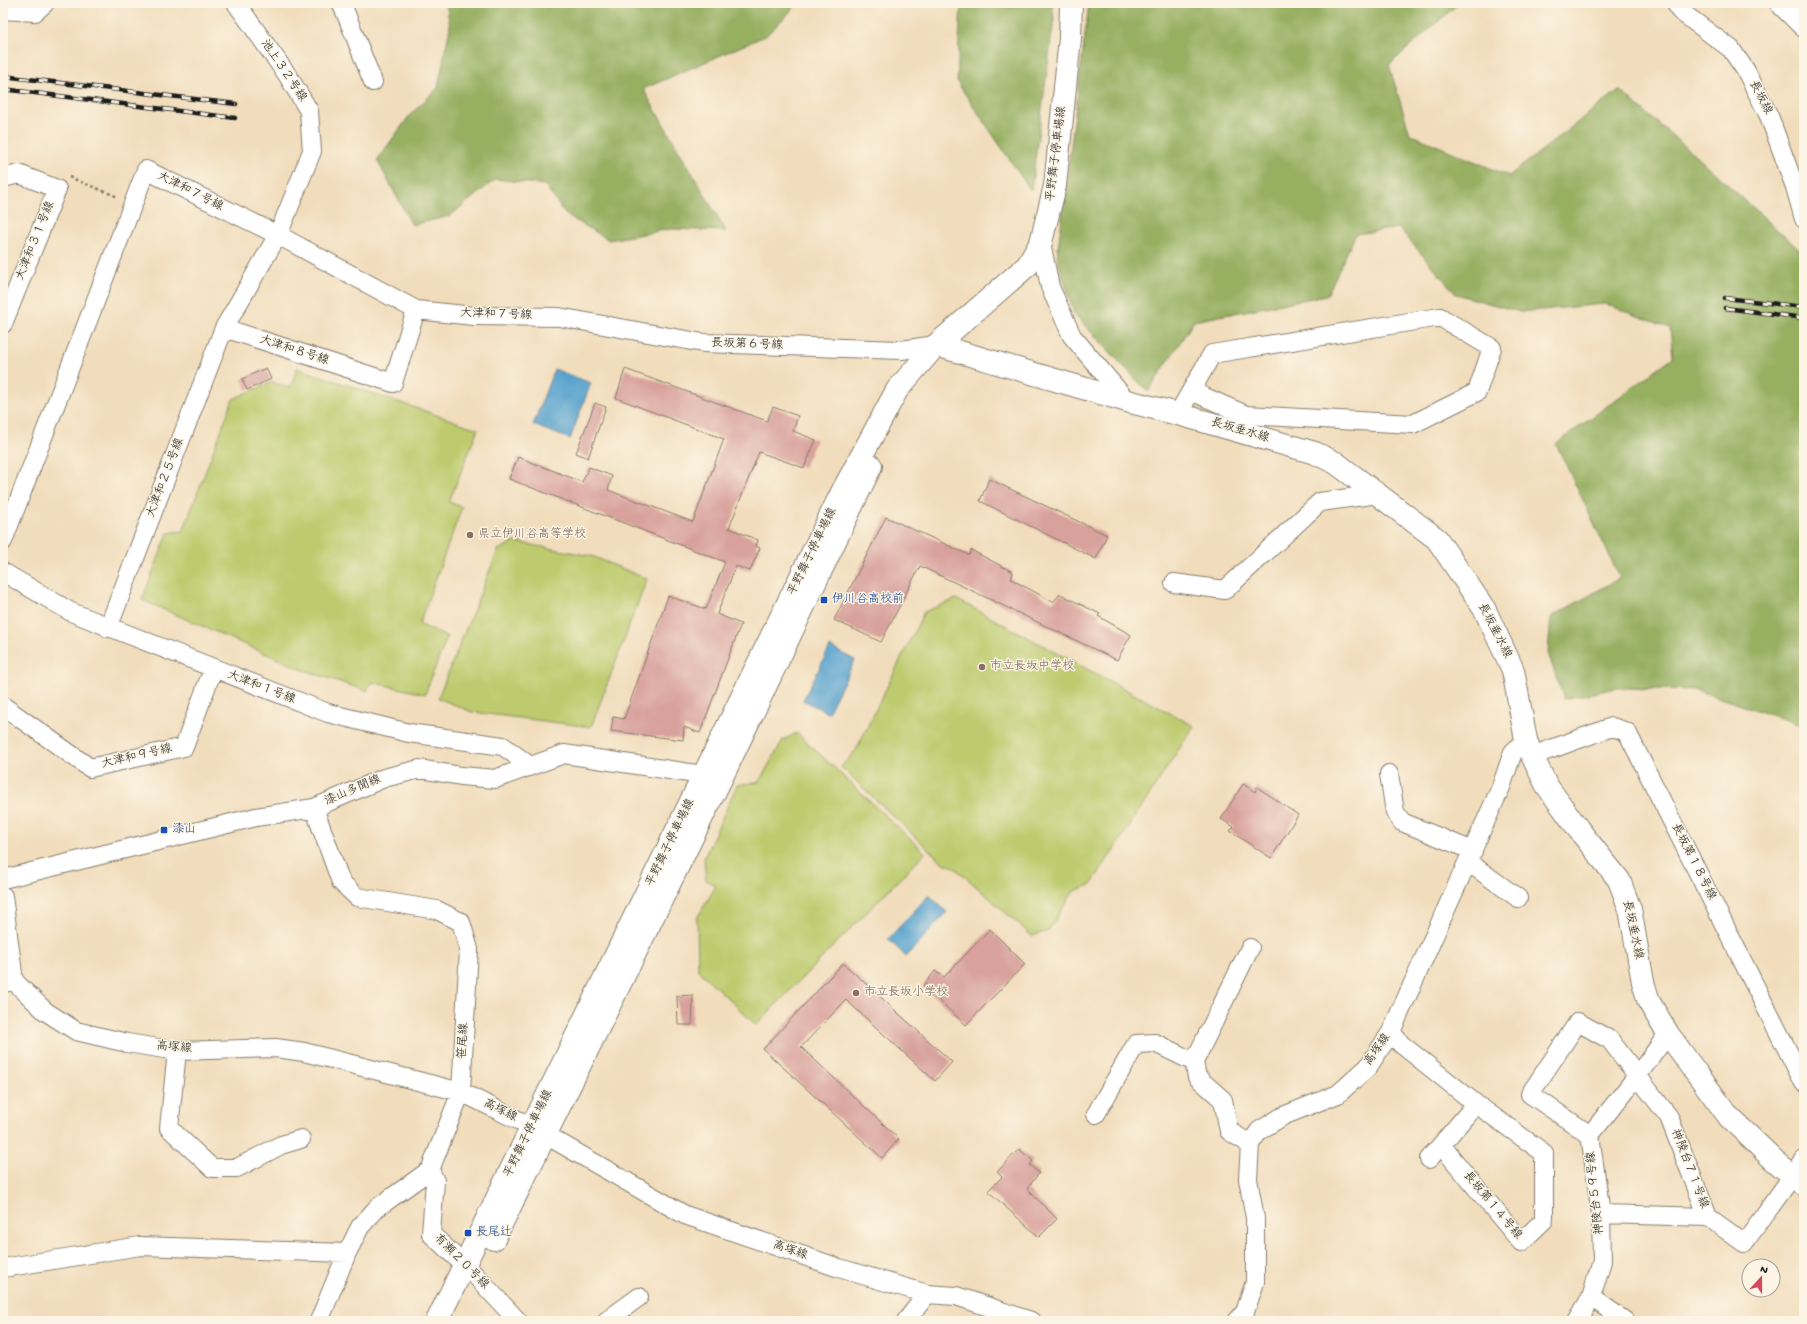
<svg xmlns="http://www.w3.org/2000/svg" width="1807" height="1324" font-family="'Gochi Hand','Klee One',sans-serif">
<rect width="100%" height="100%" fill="#fcf5e5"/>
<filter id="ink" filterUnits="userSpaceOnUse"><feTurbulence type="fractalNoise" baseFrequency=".025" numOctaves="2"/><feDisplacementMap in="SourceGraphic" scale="8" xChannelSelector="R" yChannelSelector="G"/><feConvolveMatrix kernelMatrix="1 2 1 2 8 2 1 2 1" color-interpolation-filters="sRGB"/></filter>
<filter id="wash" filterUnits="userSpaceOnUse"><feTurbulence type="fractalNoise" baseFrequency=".012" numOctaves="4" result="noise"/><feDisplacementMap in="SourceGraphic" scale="16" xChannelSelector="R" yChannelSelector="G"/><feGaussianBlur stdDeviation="0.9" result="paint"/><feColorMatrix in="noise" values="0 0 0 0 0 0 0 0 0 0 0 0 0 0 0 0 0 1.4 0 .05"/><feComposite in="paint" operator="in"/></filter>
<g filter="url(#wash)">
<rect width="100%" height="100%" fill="#f1ddbc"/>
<path fill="#bdcb6e" stroke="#6c7445" d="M297,368L478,429L449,502L462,507L419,624L447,637L425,694L371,682L367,691L301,669L142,600L168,533L183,531L233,399L272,382L290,388Z
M515,542L592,556L647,579L591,727L472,712L438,698L498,550Z
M956,599L1194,726L1091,885L1074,891L1048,931L1032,936L954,867L943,863L841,767L856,750L924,612Z
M797,733L925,853L756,1025L698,970L697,918L716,886L706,880L704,858L737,785L759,782L783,740Z"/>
<path fill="#96af61" stroke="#59663e" d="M446,3H799L767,35L643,89L726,231L670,229L609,240L565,214L545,185L496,179L450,216L412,225L377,160L410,115L438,88L450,27Z
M961,3H1052L1054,19L1031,191L957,82Z
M1089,3H1459L1389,65L1410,134L1509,176L1619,90L1694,154L1804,254V726L1696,690L1617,688L1564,699L1548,653L1551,617L1620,578L1556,444L1673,357L1670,328L1605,304L1520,312L1456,294L1399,228L1356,234L1327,295L1194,321L1148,392L1074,314L1057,257Z"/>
<path fill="#56a2ce" stroke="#395f75" d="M554,369L591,383L570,439L533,425Z
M830,647L855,660L828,713L803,700Z
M929,895L947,912L906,957L888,939Z"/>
<g id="blocks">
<path fill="#d8a19c" d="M266,368L271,379L247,390L242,379Z
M625,369L767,421L773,407L798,416L793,431L816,440L804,468L759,452L729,528L758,540L756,546L760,548L750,571L736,566L717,614L741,624L700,733L684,727L683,740L611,731L613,717L624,719L668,596L706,609L725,562L509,479L518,457L582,482L589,467L612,476L608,490L693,522L724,439L616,398Z
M595,403L606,407L588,458L576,453Z
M989,479L1107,535L1096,559L980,501Z
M886,517L969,555L971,550L1013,572L1011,579L1053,602L1060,594L1100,614L1098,616L1131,635L1117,660L920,566L881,642L834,620Z
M1243,784L1255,792L1257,787L1298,815L1271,858L1230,831L1234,827L1221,819Z
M990,929L1025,964L966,1025L923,986L935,971L944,977Z
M843,963L952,1062L935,1081L846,1000L801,1047L899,1139L882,1158L763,1049Z
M693,995L692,1025H678L677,996Z
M1019,1149L1033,1161L1030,1165L1039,1173L1027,1189L1057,1219L1039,1237L988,1191L1002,1177L997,1172Z"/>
</g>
</g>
<g filter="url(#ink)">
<use href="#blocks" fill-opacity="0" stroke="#867c6c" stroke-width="1"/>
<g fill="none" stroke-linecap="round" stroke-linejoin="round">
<defs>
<path id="minor" d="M236,3L288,76L309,111L312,151L278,235L224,328L393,383L416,310
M341,3L346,14L373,82
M1676,3L1680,11L1731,49L1746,71L1769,116L1795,187L1804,219
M3,10L35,12L45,3
M3,178L19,174L57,189L3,324
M1041,242L1050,287L1072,336L1127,401
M1178,414L1212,354L1440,317L1492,348L1477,392L1413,424L1246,415L1191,391
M3,541L146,170L278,235L416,310L474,316L559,317L703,343L901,350L936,345
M3,572L71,612L328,713L409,733L503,746L530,766
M1174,583L1225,590L1320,502L1378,494
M108,628L224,328
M3,706L90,768L184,747L213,669
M1532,756L1612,727L1627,732L1804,1083
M1389,774L1395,812L1402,822L1473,851
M314,808L341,882L357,897L437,910L461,922L469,949L461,1092L430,1170L377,1208L360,1227L347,1253L319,1321
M1468,862L1518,898
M3,879L256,817L314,808L384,778L420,769L461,776L495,779L564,754L716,777
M3,896L14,981
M3,983L14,981L45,1011L76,1031L127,1043L177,1051L276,1048L304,1052L461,1092L532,1127L685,1215L839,1268L927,1294L956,1296L1031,1321
M1391,1032L1401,1044L1476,1104L1544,1153V1220L1521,1242L1441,1145L1476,1104
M177,1051L169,1128L212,1168H237L281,1145L301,1139
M1194,1062L1250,948
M1096,1114L1136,1044L1155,1043L1194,1062L1197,1077L1223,1100L1229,1131L1250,1144
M1590,1135L1530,1094L1578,1022L1610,1040L1669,1117L1708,1217L1744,1243L1804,1160
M1429,1159L1441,1145
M430,1170L435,1181L431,1234L476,1276L518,1321
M1601,1214L1708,1217
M3,1268L140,1246L347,1253
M1591,1297L1625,1321
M606,1321L639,1297
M906,1321L927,1294
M1237,1321L1245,1312L1255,1282V1218L1248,1179L1250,1144L1259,1131L1283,1116L1338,1094L1368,1067L1391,1032L1501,787L1513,752L1526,740
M1577,1321L1591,1297L1602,1261L1601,1214L1590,1135L1637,1076L1668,1034"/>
<path id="major" d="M936,345L1127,401L1178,414L1315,453L1336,463L1437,539L1485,610L1513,670L1526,740L1532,756L1547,786L1579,830L1619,880L1630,909L1643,982L1649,1002L1668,1034L1729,1117L1775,1161L1804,1185
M494,1239L722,777L871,466
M437,1321L842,492L897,390L936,345L1028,265L1041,242L1055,186L1070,38L1071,3"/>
<path id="highway" d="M1781,3L1804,26"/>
</defs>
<use href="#minor" stroke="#867c6c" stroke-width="20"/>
<use href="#major" stroke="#867c6c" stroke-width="24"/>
<use href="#highway" stroke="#867c6c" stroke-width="24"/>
<path stroke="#867c6c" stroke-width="2.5" stroke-dasharray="3 3" stroke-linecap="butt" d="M69,177L118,197"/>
<use href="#minor" stroke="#fff" stroke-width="18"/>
<use href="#major" stroke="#fff" stroke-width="22"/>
<use href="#highway" stroke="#fff" stroke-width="22"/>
<defs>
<path id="rail" d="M3,76L236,104
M3,89L235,118
M1725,298L1804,307
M1725,308L1804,318"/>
</defs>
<use href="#rail" stroke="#1c1c1c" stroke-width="4.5"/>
<use href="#rail" stroke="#fcf5e5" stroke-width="3" stroke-dasharray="9" stroke-linecap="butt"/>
</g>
</g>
<g fill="#8d6e63" stroke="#fcf5e5" stroke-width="1.5">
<circle cx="470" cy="535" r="4"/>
<circle cx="982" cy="667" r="4"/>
<circle cx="856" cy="993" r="4"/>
</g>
<g fill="#1a4fb4" stroke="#fcf5e5" stroke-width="1.5">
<rect x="820" y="596" width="8" height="8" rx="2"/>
<rect x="160" y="826" width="8" height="8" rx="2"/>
<rect x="464" y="1229" width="8" height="8" rx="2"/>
</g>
<g text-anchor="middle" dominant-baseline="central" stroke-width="3" stroke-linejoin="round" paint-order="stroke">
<g font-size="12" fill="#1c1c1c" stroke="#fcf5e5">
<text transform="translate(283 71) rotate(56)">池上３２号線</text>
<text transform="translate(1760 98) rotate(63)">長坂線</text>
<text transform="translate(1057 154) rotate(-83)">平野舞子停車場線</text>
<text transform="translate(190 192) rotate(27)">大津和７号線</text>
<text transform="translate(36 241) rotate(-68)">大津和３１号線</text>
<text transform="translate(496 315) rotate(2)">大津和７号線</text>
<text transform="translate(747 345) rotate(2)">長坂第６号線</text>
<text transform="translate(294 351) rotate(18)">大津和８号線</text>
<text transform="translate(1240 431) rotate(16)">長坂垂水線</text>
<text transform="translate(166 478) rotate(-69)">大津和２５号線</text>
<text transform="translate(813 552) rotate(-64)">平野舞子停車場線</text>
<text transform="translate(1494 631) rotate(63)">長坂垂水線</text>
<text transform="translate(261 688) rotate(21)">大津和１号線</text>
<text transform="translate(137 757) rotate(-13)">大津和９号線</text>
<text transform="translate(353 791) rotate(-23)">漆山多聞線</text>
<text transform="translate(671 843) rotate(-64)">平野舞子停車場線</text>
<text transform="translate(1693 862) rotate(63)">長坂第１８号線</text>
<text transform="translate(1632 930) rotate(78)">長坂垂水線</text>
<text transform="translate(464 1041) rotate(-87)">笹尾線</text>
<text transform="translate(174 1048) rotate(5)">高塚線</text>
<text transform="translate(1378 1050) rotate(-55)">高塚線</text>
<text transform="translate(500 1111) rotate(26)">高塚線</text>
<text transform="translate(529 1134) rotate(-64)">平野舞子停車場線</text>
<text transform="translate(1689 1169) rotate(69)">神陵台７１号線</text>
<text transform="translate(1596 1193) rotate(-96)">神陵台５９号線</text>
<text transform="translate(1492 1206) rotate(50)">長坂第１４号線</text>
<text transform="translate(790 1251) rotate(19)">高塚線</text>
<text transform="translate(461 1262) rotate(45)">有瀬２０号線</text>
</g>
<g font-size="12" fill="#785e54" stroke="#fcf5e5" text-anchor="start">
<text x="478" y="535">県立伊川谷高等学校</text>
<text x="990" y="667">市立長坂中学校</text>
<text x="864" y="993">市立長坂小学校</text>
</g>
<g font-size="12" fill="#164399" stroke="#fcf5e5" text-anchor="start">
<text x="832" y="600">伊川谷高校前</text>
<text x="172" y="830">漆山</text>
<text x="476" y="1233">長尾辻</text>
</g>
</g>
<rect width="1807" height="1324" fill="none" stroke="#fcf5e5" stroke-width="16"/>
<g transform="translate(1761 1278) rotate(21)"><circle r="19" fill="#fcf5e5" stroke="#a29e95"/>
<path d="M0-3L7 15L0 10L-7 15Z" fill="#d1495b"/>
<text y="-6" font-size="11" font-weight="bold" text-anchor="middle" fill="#1c1c1c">N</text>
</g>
</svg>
